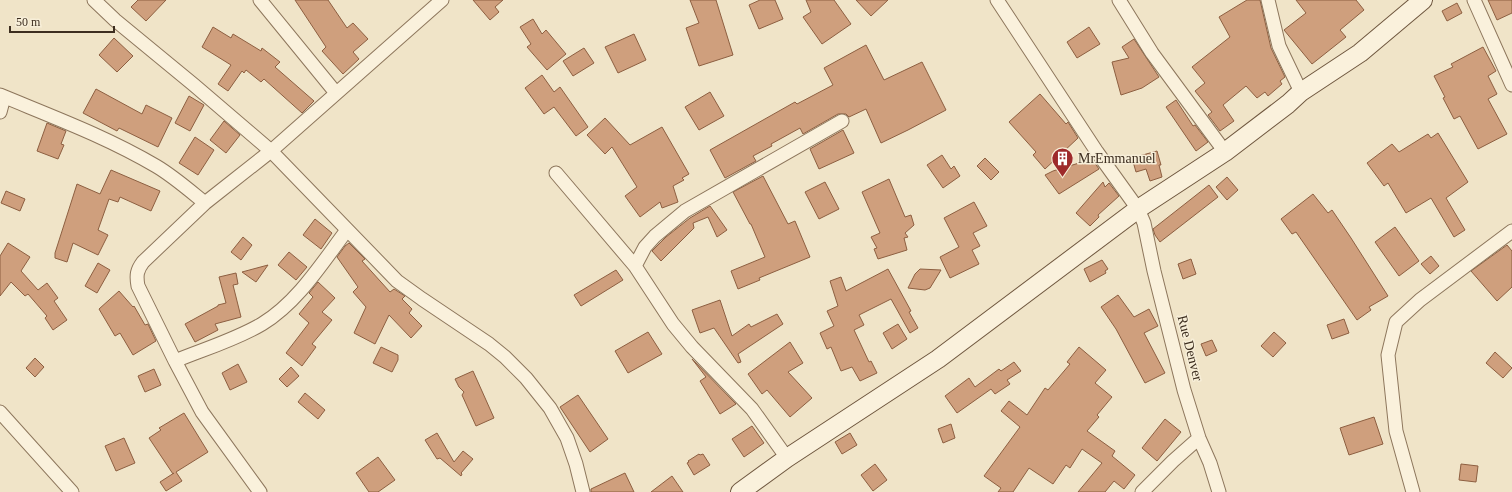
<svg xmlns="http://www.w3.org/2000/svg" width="1512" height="492" font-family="Georgia,serif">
<rect width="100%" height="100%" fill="#f0e4c8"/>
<path fill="#cf9f7d" stroke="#8d5f41" d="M138,0H166L146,21L131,7Z
M295,0H328L347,28L353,23L368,39L353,52L359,59L343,74L322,51L326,47Z
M473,0H503L495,7L499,12L490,20Z
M690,0H716L733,55L699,66L686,28L699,23Z
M760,0H775L783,19L759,29L749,5Z
M806,0H834L851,24L822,44L803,17L811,12Z
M856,0H888L871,16Z
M1247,0H1260L1271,48L1285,77L1280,81L1282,84L1268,96L1265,92L1257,98L1246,86L1223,105L1234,121L1220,131L1208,115L1212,112L1195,91L1205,83L1192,67L1230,37L1219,17Z
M1296,0H1356L1364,10L1340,30L1346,37L1312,64L1284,30L1306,13Z
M1488,0H1512V13L1497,20Z
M1457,3L1462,13L1447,21L1442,11Z
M533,19L542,34L546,30L566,54L547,70L527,47L531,44L520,27Z
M213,27L231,38L233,34L261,51L262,48L280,62L275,67L314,101L302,113L264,79L261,82L246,70L244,73L242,71L228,91L218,84L231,65L202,47Z
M1089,27L1100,44L1077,58L1067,42Z
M634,34L646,60L618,73L605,47Z
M114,38L133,56L117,72L99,55Z
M1134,39L1159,77L1142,88L1121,95L1112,62L1129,58L1122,47Z
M866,45L884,80L922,62L946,110L908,130L881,143L866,109L849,117L846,114H838L803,134L800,128L771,144L772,146L753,156L756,161L725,178L710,150L795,102L797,104L833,85L824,68Z
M1483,47L1496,71L1488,76L1497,94L1488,99L1507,134L1478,149L1460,116L1454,119L1443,98L1445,97L1434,76L1453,67L1451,64Z
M584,48L594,63L573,76L563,61Z
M542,75L554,92L560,87L588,127L576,136L554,107L544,114L525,88Z
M96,89L142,114L146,105L172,118L158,147L119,128L117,131L83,113Z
M710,92L724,116L699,130L685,107Z
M1040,94L1066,124L1068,122L1078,138L1045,169L1033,155L1036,152L1009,122Z
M189,96L204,105L190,131L175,123Z
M1176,100L1193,126L1195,125L1208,142L1196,151L1166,107Z
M605,118L630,145L662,127L689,174L682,178L684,180L673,186L678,202L662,208L660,202L640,217L625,196L637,187L612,147L605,154L587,135Z
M224,121L240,135L226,153L210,140Z
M47,123L66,131L61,144L64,145L58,159L37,151Z
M843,130L854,153L819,169L810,149Z
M1438,133L1468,182L1446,198L1465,230L1454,237L1431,198L1406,213L1388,183L1384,186L1367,163L1392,144L1399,152L1428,134L1431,138Z
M195,137L214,150L198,175L179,163Z
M1157,151L1161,165H1159L1162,177L1150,181L1146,169L1136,172L1132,158Z
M942,155L951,169L954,166L960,176L943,188L927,165Z
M985,158L999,172L991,180L977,166Z
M1092,159L1099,169L1059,194L1045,175L1053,171Z
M111,170L160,191L151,211L120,197L118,202L109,199L98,230L108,235L98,255L73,243L67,262L55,258V253L77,184L100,194Z
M763,176L788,224L795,221L810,257L759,278L760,280L738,289L731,271L765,257L751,224H750L733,192Z
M1227,177L1238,190L1227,200L1216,187Z
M889,179L905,217L911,215L914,225L905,233L908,237L904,238L907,250L878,259L874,249L877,248L871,237L880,233L862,192Z
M825,182L839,209L819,219L805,192Z
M1103,182L1105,187L1109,183L1119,196L1098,215L1099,217L1090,226L1076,213Z
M1209,185L1218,197L1160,242L1155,235L1153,229Z
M6,191L25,199L20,211L1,203Z
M1313,194L1328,213L1332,210L1351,238L1388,296L1369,307L1371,310L1357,320L1296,232L1292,234L1281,219Z
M974,202L987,226L973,233L980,246L972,250L979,264L950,278L940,257L959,247L944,218Z
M710,206L727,230L717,237L708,217L693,223L694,228L661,261L652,251L666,237L690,218Z
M315,219L332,233L321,249L303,235Z
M1395,227L1419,261L1399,276L1375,242Z
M243,237L252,245L241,260L231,252Z
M8,243L30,257L21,271L38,290L47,283L58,298L54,301L67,320L53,330L45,318L47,316L28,294L25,296L11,282L0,296V256Z
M349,243L365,259L362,261L390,292L394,289L405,296L402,299L412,309L409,313L422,326L411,338L389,315L375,344L354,333L366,307L353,292L358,287L337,257L345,246Z
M1507,245L1512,251V287L1497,301L1471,271Z
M289,252L307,267L296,280L278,265Z
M1431,256L1439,266L1430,274L1421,264Z
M1191,259L1196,274L1183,279L1178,264Z
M1102,260L1108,269L1105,271L1106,273L1090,282L1084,269Z
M98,263L110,270L97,293L85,286Z
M268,265L256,282L242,272Z
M888,269L911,311L909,312L918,328L910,333L891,299L859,315L864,325L854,330L869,362L871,361L877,373L860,381L852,367L841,371L831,347L827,349L820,333L834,326L827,311L838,306L830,281L841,277L846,291Z
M920,269L941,270L930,288L925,290L908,288L915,274Z
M616,270L623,280L581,306L574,295Z
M236,273L238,284L233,285L241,317L215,324L218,330L195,342L185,324L218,306V305L226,303L219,277Z
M318,282L335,298L322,312L332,320L312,344L316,347L302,366L286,353L309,323L299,314L313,297L309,293Z
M119,291L133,307L134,306L145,325L148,324L156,341L133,355L120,333L115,336L99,309Z
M1118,295L1134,317L1149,309L1158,326L1144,333L1165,373L1145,383L1116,329L1101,307Z
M720,300L732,336L749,324L751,327L777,314L783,324L738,354L741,362L738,363L714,328L700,333L692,310Z
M1344,319L1349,333L1332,339L1327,325Z
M898,324L907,339L892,349L883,333Z
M648,332L662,354L628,373L615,351Z
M1274,332L1286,343L1273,357L1261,346Z
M1212,340L1217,351L1206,356L1201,344Z
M790,342L803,363L788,372L812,398L790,417L767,390L762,394L748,374Z
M381,347L398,355V360L392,372L373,363Z
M1079,347L1106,370L1095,383L1112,397L1097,415L1099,417L1087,431L1115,451L1112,456L1135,475L1124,489L1114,481L1105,492H1078L1102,463L1082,449L1070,468L1066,465L1053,484L1029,468L1013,492H998L1001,488L984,476L1020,427L1001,411L1009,401L1027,415L1045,388L1048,390L1070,364L1067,362Z
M1495,352L1512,368L1503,378L1486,363Z
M35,358L44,367L35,377L26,368Z
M692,359L736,404L720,414L700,381L706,377Z
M1014,362L1021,371L1007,380L1010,384L995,394L991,389L957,413L945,396L969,378L975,387L999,369L1001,371Z
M238,364L247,382L230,390L222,373Z
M291,367L299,376L287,387L279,379Z
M154,369L161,385L145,392L138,376Z
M473,371L494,418L476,426L462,395L464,392L459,387L455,379Z
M305,393L325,410L318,419L298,402Z
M578,395L608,439L590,452L560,407Z
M184,413L208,452L176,472L182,481L166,491L160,482L174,473L173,474L149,438L161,430L159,428Z
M1374,417L1383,444L1349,455L1340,428Z
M1165,419L1181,432L1157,461L1142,448Z
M951,424L955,438L943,443L938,429Z
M752,426L764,443L744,457L732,439Z
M437,433L454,462L463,451L473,459L461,473L462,474L461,476L440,458L437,459L425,440Z
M850,433L857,445L842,454L835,442Z
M124,438L135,463L116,471L105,446Z
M699,454L700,455L703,454L710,465L694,475L687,463L689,462L688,461Z
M378,457L395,480L378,492H369L356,473Z
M875,464L887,480L873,491L861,475Z
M1461,464L1478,466L1476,482L1459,480Z
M625,473L634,492H591V489Z
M672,476L683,492H651Z"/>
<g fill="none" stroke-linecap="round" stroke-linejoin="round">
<defs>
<path id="street" d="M94,0L115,20L194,85L271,151L397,281L422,299L489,344L505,357L526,378L550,408L567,438L576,464L583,492
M260,0L336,93
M997,0L1097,152L1138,209L1144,223L1154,271L1184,390L1199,438L1210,463L1219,492
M1119,0L1152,53L1225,152
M1268,0L1279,46L1301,92
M1474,0L1512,85
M0,95C53,117 107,137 156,166C173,176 189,190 205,203
M0,112L4,97
M556,173L635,266L673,324L692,347L752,409L787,458
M635,266L645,247L655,236L685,211L842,121
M175,361C204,349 235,340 262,324C298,302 322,263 347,230
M0,412L72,492
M260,492L202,412L175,361L138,286C136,275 137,270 143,262L205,203L271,151L442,0
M1142,492L1173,461L1199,438
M1413,492L1396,431L1388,355L1396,322L1420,300L1512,231"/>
<path id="secondary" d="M740,492L787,458L938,359L1138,209L1225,152L1288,104L1301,92L1360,53L1423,0"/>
</defs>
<use href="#street" stroke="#8d765c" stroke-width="15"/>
<use href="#secondary" stroke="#6f573f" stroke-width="20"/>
<use href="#street" stroke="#faf1dc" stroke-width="13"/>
<use href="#secondary" stroke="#faf1dc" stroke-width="18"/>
</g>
<defs>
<symbol id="building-pin" viewBox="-11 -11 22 30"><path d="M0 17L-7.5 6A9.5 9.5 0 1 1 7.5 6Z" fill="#9e2a2b" stroke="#f7eed8"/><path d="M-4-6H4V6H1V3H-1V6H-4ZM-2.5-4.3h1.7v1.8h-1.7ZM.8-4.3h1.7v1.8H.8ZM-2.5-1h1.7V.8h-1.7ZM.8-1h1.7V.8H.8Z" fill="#fff"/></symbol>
</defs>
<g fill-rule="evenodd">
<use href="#building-pin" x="1050" y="146" width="25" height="34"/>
</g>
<g text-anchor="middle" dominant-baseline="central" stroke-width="3" stroke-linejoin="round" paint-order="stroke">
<g font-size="14" fill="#3d2e20" stroke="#f7eed8" text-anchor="start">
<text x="1078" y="158">MrEmmanuel</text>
</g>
<g font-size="14" fill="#3d2e20" stroke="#f7eed8">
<text transform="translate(1190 348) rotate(76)">Rue Denver</text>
</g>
</g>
<path d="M10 26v6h104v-6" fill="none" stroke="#3d2e20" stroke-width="2"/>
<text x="16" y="26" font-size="12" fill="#3d2e20" stroke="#f7eed8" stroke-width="3" paint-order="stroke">50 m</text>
</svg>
